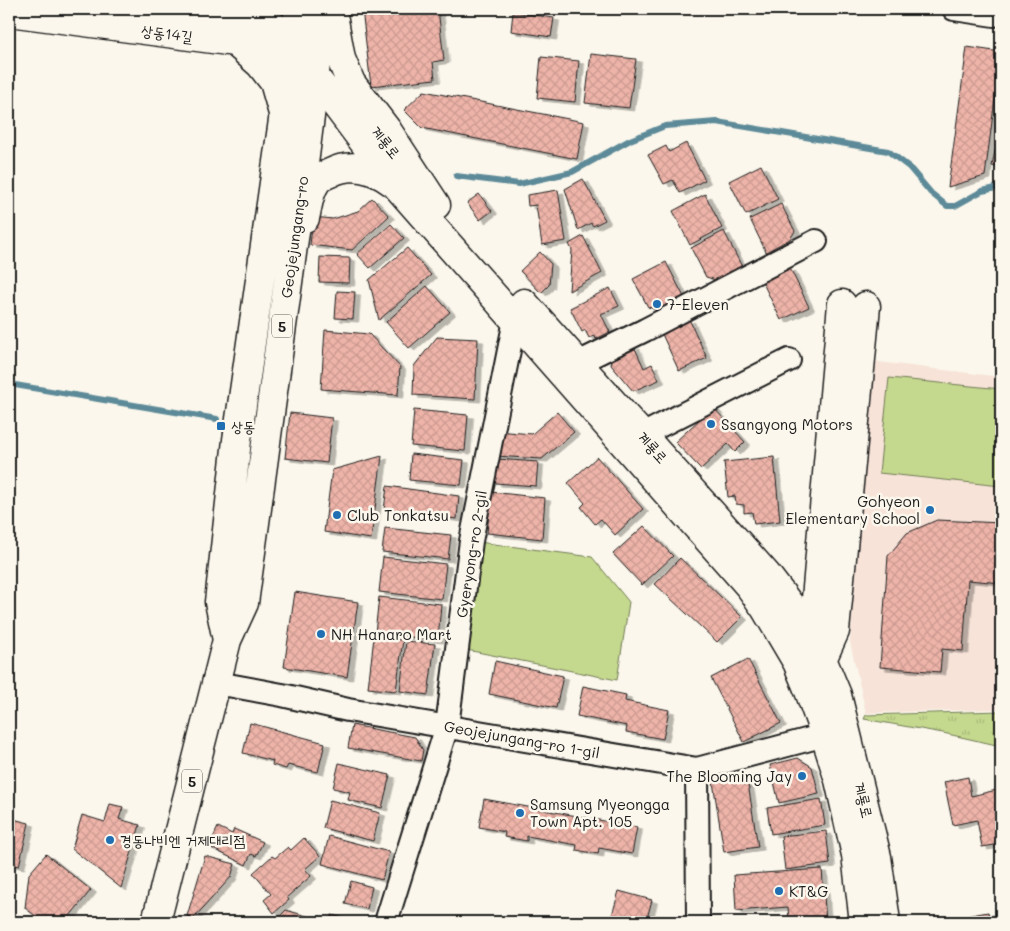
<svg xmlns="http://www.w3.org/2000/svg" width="1010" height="931" font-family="Mali,'Poor Story',sans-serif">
<defs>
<pattern id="grass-tufts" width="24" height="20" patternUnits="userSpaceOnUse" patternTransform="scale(1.25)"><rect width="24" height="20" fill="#c5d98e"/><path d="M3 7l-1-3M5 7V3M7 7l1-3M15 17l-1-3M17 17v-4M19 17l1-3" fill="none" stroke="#a9ba7a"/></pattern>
<pattern id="building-cross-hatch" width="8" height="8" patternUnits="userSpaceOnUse" patternTransform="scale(1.25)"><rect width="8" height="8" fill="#eeb4a9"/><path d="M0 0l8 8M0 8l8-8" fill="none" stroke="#cc9a91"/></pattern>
<filter id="shadow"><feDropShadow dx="5.5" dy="3" stdDeviation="0" flood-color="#0004"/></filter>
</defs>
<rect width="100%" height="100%" fill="#fbf7ec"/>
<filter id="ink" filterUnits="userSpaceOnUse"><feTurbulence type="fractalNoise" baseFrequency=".02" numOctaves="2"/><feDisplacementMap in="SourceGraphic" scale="10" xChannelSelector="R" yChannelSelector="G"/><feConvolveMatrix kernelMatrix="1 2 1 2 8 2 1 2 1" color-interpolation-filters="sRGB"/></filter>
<g filter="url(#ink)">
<path fill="#f7e3d8" d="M870,361L1001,377V709L866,713L850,642Z"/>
<path fill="url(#grass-tufts)" stroke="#707a55" d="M1001,711V746L943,733L864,719L866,715Z"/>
<path fill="#c5d98e" stroke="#707a55" d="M889,378L1001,389V486L879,473Z
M471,541L592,557L629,602L617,680L457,648Z"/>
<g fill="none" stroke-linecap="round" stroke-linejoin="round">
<path stroke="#5d8a98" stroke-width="6" d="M456,176L519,184L572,172L630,140L665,126L717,122L888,151L909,167L931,193L947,206H955L982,191L1001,187
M9,384L217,419"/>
</g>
<path fill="url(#building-cross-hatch)" stroke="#1c1c1c" filter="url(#shadow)" d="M362,9H438L444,60L433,62L435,79L371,86Z
M513,12L554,18L551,37L511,31Z
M967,47L1001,52L985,176L948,187Z
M591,54L636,59L629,108L585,103Z
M541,57L579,61L575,102L537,98Z
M424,91L584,122L577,159L422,128L404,110Z
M997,141L1001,142V168L992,166Z
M686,143L705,180L680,193L673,180L664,184L648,155L666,146L669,152Z
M761,165L778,199L746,215L729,181Z
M583,179L605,220L593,226L591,223L578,230L565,189Z
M558,190L566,241L542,245L536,205L528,206L527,195Z
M479,194L492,211L480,220L467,203Z
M705,194L722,228L690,245L673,211Z
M372,198L389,216L352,250L310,245L313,217L333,219L358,211Z
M781,204L795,231L790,239L766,252L750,219Z
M391,224L404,238L370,268L357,254Z
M724,231L742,267L716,280L706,277L691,248Z
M583,236L602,273L569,291L572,250L569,244Z
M407,248L431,275L379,320L369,280Z
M540,252L551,264L549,285L541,293L520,271Z
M320,257L350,258L349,283L319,282Z
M666,262L684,297L658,310L648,307L633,279Z
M790,268L809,307L781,320L762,281Z
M427,286L450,312L409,348L386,322Z
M610,288L619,306L601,314L610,332L596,339L595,336L589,338L585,330L582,332L570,308Z
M337,291L355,292L353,319L335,318Z
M689,319L707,358L679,371L661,332Z
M325,330L369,334L400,367L398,395L321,389Z
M437,337L478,339L475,399L413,395L414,366Z
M634,346L644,368L652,364L659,380L633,391L611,365L613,355Z
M713,407L745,442L735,452L728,444L701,469L675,442Z
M414,410L468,415L465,451L411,446Z
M557,412L574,432L542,459L495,456L497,431L532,434Z
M290,413L332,418L327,463L285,458Z
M411,454L464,460L461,485L409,480Z
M382,456L371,539L324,532L332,470Z
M597,457L643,509L615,535L601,519L595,524L581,507L585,503L568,483Z
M774,457L780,521L754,524L752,512L744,513V505L736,504L735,496L728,497L724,462Z
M497,459L538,462L536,486L495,483Z
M387,486L459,496L457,519L384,510Z
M491,492L545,498L542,539L487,533Z
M937,520L1001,523V583L968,580L963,651L942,649L940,672L880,667L888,556L907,533Z
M644,526L673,556L642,585L613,554Z
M385,528L451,535L448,559L382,552Z
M383,557L446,564L442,599L379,592Z
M680,558L742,617L717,642L655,584Z
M295,592L358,602L347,677L284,667Z
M379,597L441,604L438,640L375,633Z
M374,637L403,640L396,691L368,688Z
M406,641L435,644L428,695L400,691Z
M748,659L781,723L744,742L711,678Z
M495,661L563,676L556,708L489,694Z
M583,686L626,695L625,701L669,710L663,739L626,732L627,726L577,716Z
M250,723L325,743L318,772L288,765L286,769L272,765L273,761L243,753Z
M352,725L415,737L423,750L421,761L348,748Z
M798,758L812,767L819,794L779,803L770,765Z
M339,763L390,775L382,808L348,800L350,792L333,788Z
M747,777L758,847L724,852L713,782Z
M968,777L971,796L1001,789V844L982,847L977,820L953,825L944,782Z
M484,799L637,827L632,854L599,848L598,854L576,850L577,845L527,836V841L504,837L505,832L479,827Z
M821,799L825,825L771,834L767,808Z
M330,800L380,813L373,841L323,828Z
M110,804L123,807L119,819L140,825L121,888L72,849L82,815L105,822Z
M9,818L29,823L19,866L9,864Z
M218,827L232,834L234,829L263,842L256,856L251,854L246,865L209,847Z
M826,831L830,864L785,870L781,836Z
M329,836L389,852L382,880L322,864Z
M304,838L320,856L305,869L311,876L287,897L289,900L274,913L264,900L271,894L253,873L272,856L275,858L288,847L291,850Z
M46,854L91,890L65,922H43L25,908L29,874Z
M205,856L235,864L231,877L193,919L187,916Z
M822,869L826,922H789L788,907L736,911L734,875Z
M351,881L372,887L367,909L345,904Z
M619,891L652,900L646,922H610Z
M286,910L317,919L316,922H274Z
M988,912L991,922H956L955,918Z
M332,915L359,922H330Z"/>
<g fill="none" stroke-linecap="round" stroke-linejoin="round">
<defs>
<path id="minor" d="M954,9L994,15
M578,363L645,330L816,241
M642,435L789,360
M217,683L282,695L348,710L697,769L825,735
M697,769L698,922
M386,922L447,726L471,541L515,320L519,307"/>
<path id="tertiary" d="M144,9L207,15L274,26L314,51
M332,9L341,59L351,83L387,130L436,205
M9,12L235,42L272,49L315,77L396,185L750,587L765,608L797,662L809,691L825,735L839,780L856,855L864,922
M235,42L260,64L274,82L284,117
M305,218C308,206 309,191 317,181C320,177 325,175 330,173C351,162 374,168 392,182
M524,303L766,574L793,609L809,636L822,659L837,695L877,857L886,922
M806,642C812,629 812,613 816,599L842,304
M817,671L835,631L866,306"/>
<path id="primary" d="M227,640L219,602L237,440L299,9
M156,922L227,640L244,603L300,195L315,77L316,52L323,9"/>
</defs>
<use href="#minor" stroke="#1c1c1c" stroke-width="26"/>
<use href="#tertiary" stroke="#1c1c1c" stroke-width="31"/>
<use href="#primary" stroke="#1c1c1c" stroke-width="31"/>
<use href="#minor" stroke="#fbf7ec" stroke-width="22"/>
<use href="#tertiary" stroke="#fbf7ec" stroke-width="28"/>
<use href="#primary" stroke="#fbf7ec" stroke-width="28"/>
</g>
</g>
<g fill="#1f6fb2" stroke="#fbf7ec" stroke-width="2">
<circle cx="657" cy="304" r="5"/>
<circle cx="711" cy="424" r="5"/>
<rect x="216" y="421" width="10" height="10" rx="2.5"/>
<circle cx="930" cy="510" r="5"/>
<circle cx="337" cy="515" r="5"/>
<circle cx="321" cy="634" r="5"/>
<circle cx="802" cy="776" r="5"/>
<circle cx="520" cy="813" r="5"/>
<circle cx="110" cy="840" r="5"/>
<circle cx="779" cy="891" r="5"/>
</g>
<g text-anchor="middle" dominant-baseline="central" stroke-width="5" stroke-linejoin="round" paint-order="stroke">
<g fill="#fbf7ec" stroke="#5f5e5a" stroke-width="1">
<rect x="272" y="314.5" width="20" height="23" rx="4"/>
<rect x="182" y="769.5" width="20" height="23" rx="4"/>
</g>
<g font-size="14" font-weight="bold" fill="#1c1c1c">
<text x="282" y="326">5</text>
<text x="192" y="781">5</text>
</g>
<g font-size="15" fill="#1c1c1c" stroke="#fbf7ec">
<text transform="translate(167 33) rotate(7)">상동14길</text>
<text transform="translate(386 142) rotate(51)">계룡로</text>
<text transform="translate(294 237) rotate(-82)">Geojejungang-ro</text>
<text transform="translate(653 447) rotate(48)">계룡로</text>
<text transform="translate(471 554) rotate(-81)">Gyeryong-ro 2-gil</text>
<text transform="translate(522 739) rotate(10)">Geojejungang-ro 1-gil</text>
<text transform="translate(864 800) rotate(76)">계룡로</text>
</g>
<g font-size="15" fill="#1c1c1c" stroke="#fbf7ec" text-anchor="start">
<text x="667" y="304">7-Eleven</text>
<text x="721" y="424">Ssangyong Motors</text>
<text x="231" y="426">상동</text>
<text x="920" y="501" text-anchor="end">Gohyeon<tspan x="920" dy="17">Elementary School</tspan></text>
<text x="347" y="515">Club Tonkatsu</text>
<text x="331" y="634">NH Hanaro Mart</text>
<text x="792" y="776" text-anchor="end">The Blooming Jay</text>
<text x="530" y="804">Samsung Myeongga<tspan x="530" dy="17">Town Apt. 105</tspan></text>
<text x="120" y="840">경동나비엔 거제대리점</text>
<text x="789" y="891">KT&amp;G</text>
</g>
</g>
<rect width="1010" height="931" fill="none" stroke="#fbf7ec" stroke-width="30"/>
<rect x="15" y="15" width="980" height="901" fill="none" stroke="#1c1c1c" stroke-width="2" filter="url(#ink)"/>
</svg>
